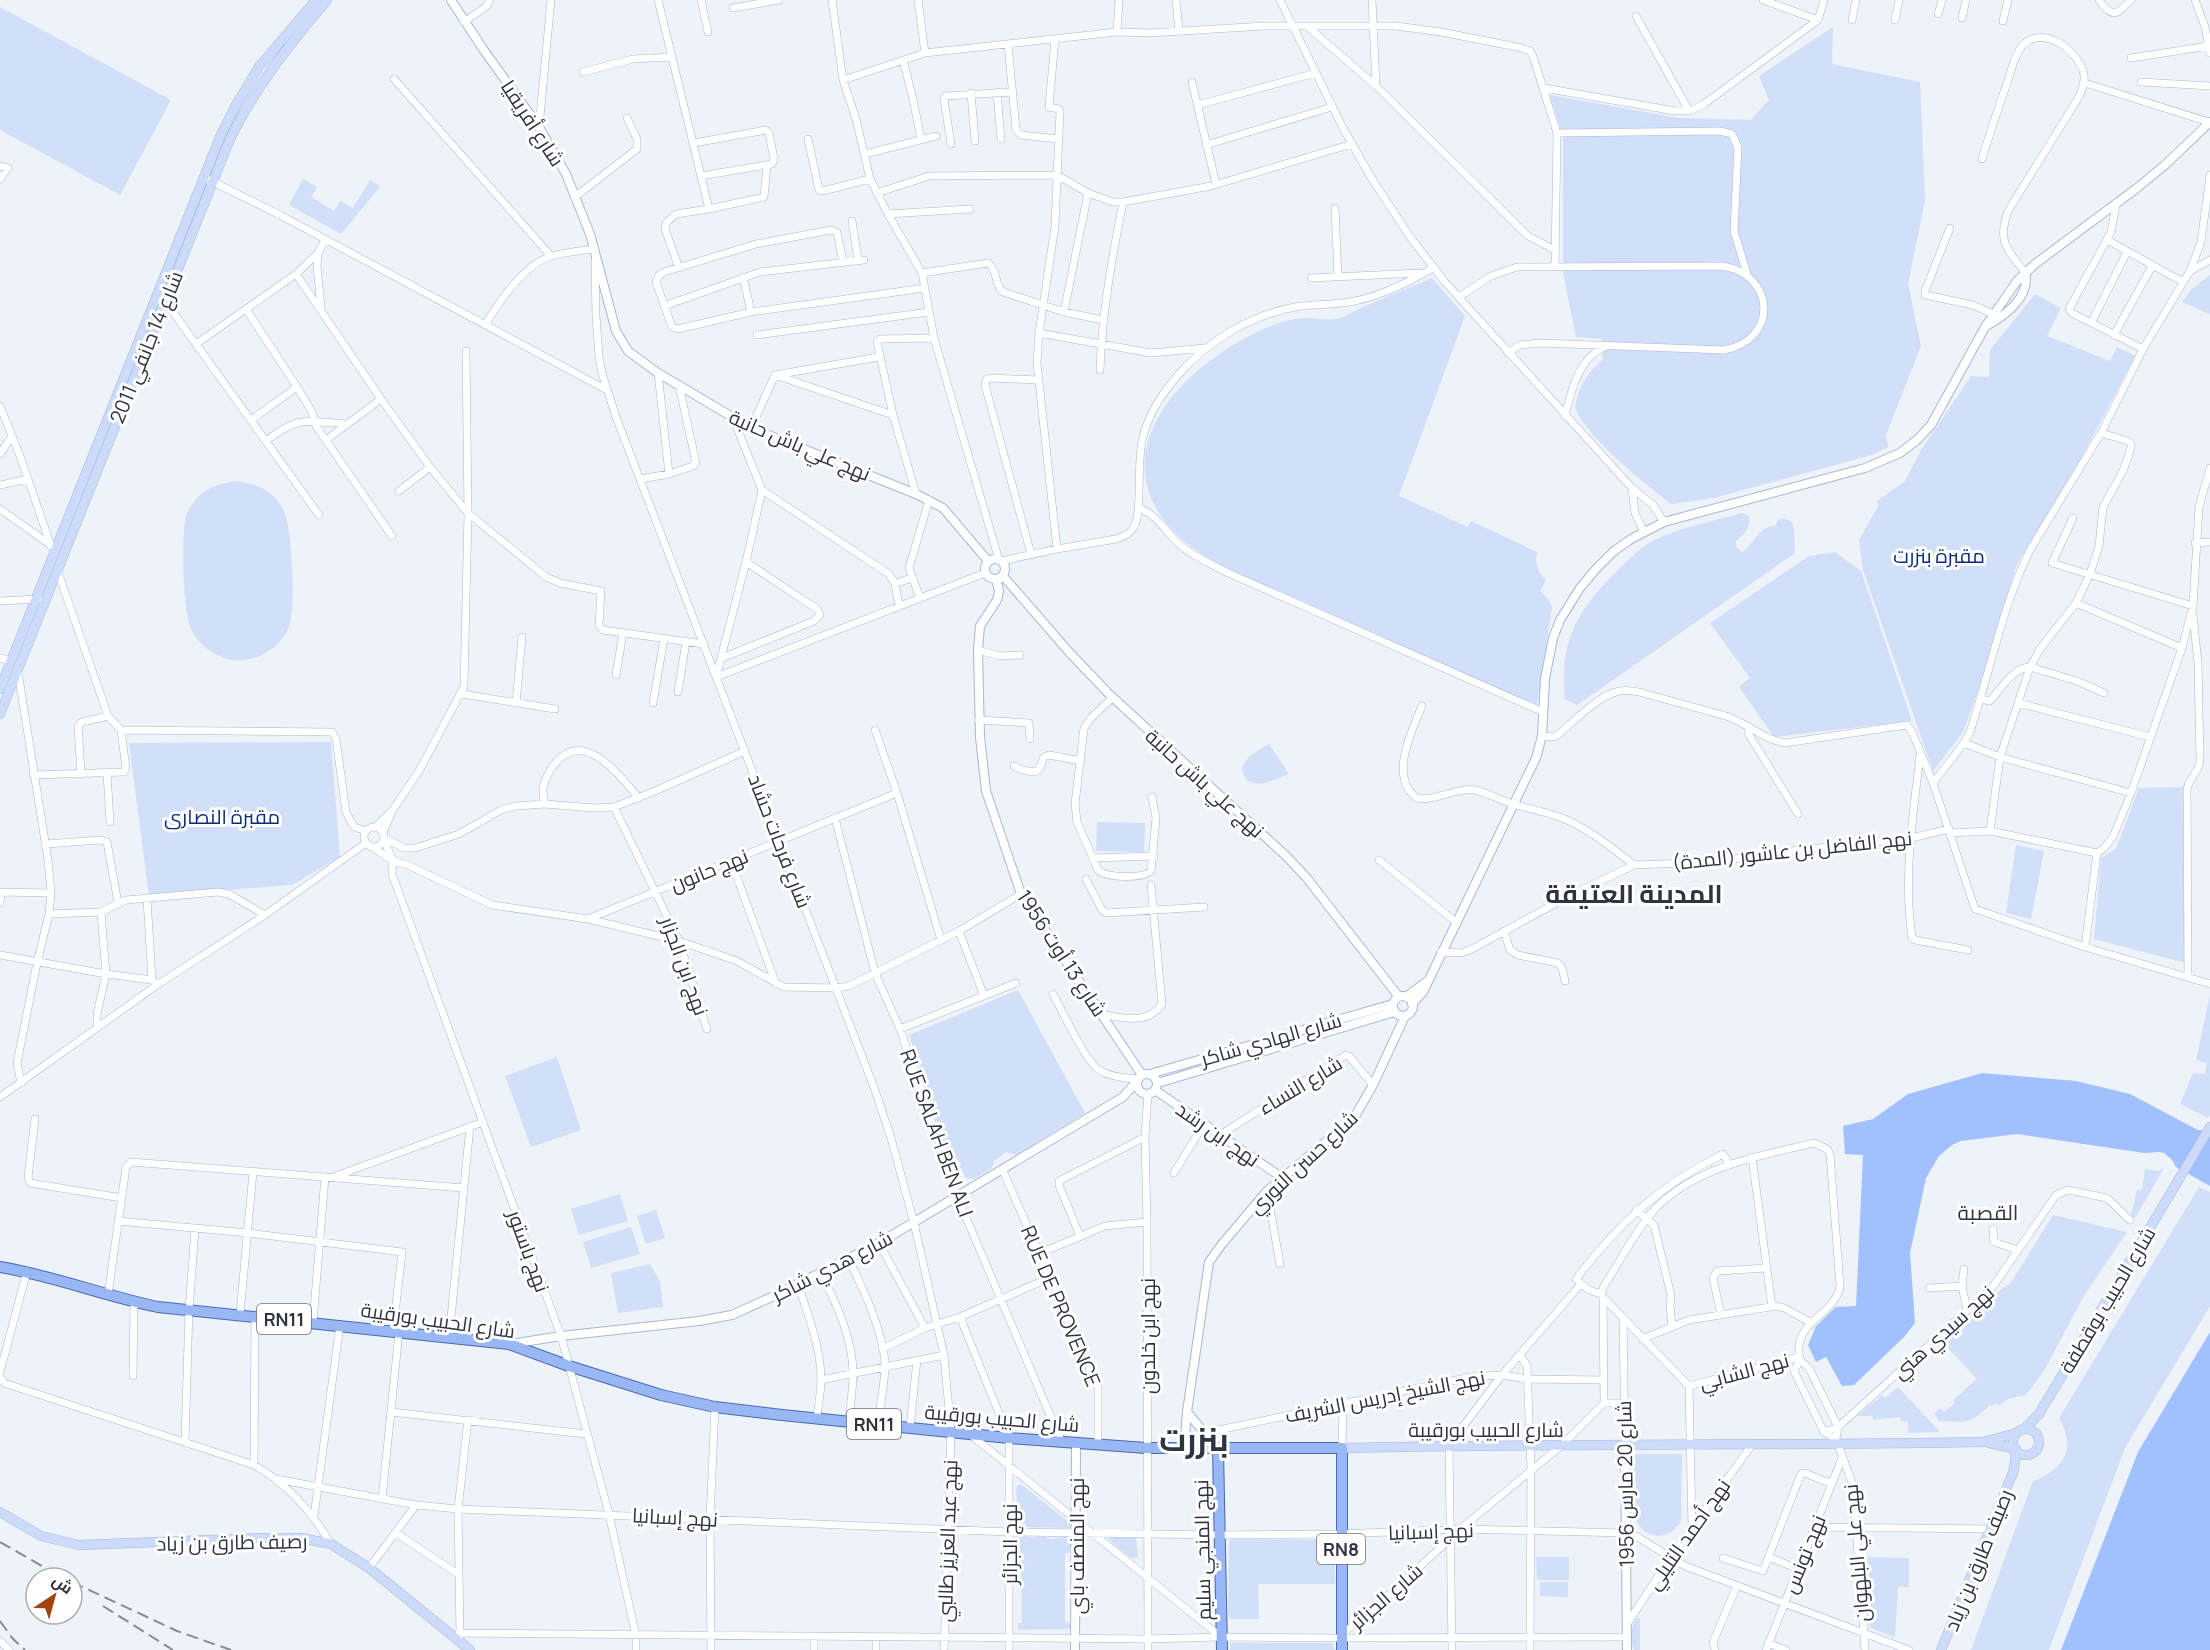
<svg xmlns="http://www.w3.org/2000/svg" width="2210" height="1650" font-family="Manrope,Cairo,sans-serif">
<rect width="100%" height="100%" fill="#eef2f9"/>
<path fill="#d1dff9" d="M0,7L171,100L120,195L0,130Z
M1833,27L1832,64L1920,82L1925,200L1908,284L1921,346L1886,435L1888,447L1872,455L1714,498L1671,504C1645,483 1585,437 1575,407C1578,387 1588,372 1603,359L1602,339L1576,337L1563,273V137L1550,95L1679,118L1751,120L1769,100L1759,76Z
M303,179L317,187L311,197L334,211L340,201L353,208L370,180L380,187L341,234L289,205Z
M2210,275V314L2182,302L2192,289Z
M1432,278L1465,316L1399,496L1468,527L1471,521L1537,552C1535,565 1537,571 1546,580L1540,591L1548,599L1552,607L1537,705C1459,671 1382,637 1305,602C1260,582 1199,563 1168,525C1115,462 1161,394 1218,355C1240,340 1268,324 1295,319C1310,316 1324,321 1336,319C1344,318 1353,311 1361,308C1384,298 1408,288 1432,278Z
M2035,294L2061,308L2047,336L2110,361L2117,347L2135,356L2077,466L2017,564L1979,689L1963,732L1933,771L1863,570L1859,540L1878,506L1877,501L1905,481L1921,450L1971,376L1989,377L1990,350Z
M235,481C248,483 262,485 272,495C277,499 283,508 285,514C292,533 296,609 289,627C281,646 263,658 243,660C223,663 200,648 191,629C183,612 181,536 186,516C188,511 194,501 198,497C208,486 221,484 235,481Z
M1742,513L1749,516C1751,528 1745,533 1736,541V547L1742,552C1755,544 1758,526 1775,526L1778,520L1784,518L1792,522L1794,530L1795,553L1577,705L1565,699C1559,640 1578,609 1619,569C1629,559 1642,546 1654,540C1682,527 1713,521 1742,513Z
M1835,552L1861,571L1912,721L1774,737L1739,687L1750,678L1710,623L1809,556Z
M331,742L340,857L292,885L149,896L129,743Z
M1269,744L1289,774C1273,780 1246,795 1242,768C1248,755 1257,751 1269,744Z
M2184,787L2186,963L2094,939L2101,858L2116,849L2139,788Z
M1097,822L1145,823L1144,852L1096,851Z
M2016,845L2044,851L2031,919L2006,913Z
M1018,990L1085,1113L1017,1155L1006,1152L994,1161L992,1168L974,1179L966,1178L960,1167L961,1163L956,1159L949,1161L909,1035Z
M2210,995V1115L2208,1118L2180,1104L2193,1073L2205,1074L2207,1063L2196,1060Z
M557,1057L581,1130L531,1147L505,1076Z
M2164,1168L2135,1218L2131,1215L2137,1190H2142L2145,1169L2158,1171Z
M2199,1187L2210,1192V1306L2125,1448L2049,1650H1971L2033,1481C2064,1470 2077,1448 2059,1418Z
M620,1194L628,1221L579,1235L571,1209Z
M656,1210L665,1238L646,1244L637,1216Z
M2053,1215L2127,1232L2082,1299L2044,1371L2026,1395L2008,1399L1999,1406L1996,1403L1992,1406L1990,1405C1969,1425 1967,1422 1939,1421L1934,1414L1940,1408L1944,1412L1955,1403L1953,1400L1977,1379L1948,1348L1942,1339L2012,1281Z
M631,1227L640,1254L591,1268L583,1242Z
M650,1264L660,1281L663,1307L618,1313L611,1273Z
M1898,1387L1940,1432L1908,1433V1422L1901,1421L1900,1417L1873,1420V1416H1857L1882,1395L1885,1398Z
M1633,1454H1682L1681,1521C1669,1542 1644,1540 1635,1518Z
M1018,1485H1022L1071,1524V1528L1018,1527L1016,1488Z
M1118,1534L1136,1536L1138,1557L1131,1558L1108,1539Z
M1023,1536C1036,1538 1030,1539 1043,1536L1051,1539L1067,1537L1073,1543L1070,1552L1065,1554V1622L1071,1623V1629L1018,1630V1623H1022L1021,1553L1017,1552L1015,1543L1018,1538Z
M1232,1539L1334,1540L1335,1584H1258L1259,1619H1231L1228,1616L1229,1542Z
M1536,1557H1569V1580H1537Z
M1863,1557L1909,1558V1587H1898L1895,1638L1871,1628L1867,1623Z
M1540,1582H1568V1597L1540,1596Z
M1640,1618V1650H1634C1630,1643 1631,1626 1635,1619Z
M1230,1643H1333L1334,1650H1230Z"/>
<path fill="#a1c1fe" d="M1982,1073L2076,1081L2130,1094L2198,1130L2210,1131V1186L2176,1167L2172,1160L2164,1153L2159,1152L2144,1153L2017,1134L1961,1141L1952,1145L1939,1156L1926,1178L1910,1253L1915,1323L1904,1337L1854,1385L1842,1386L1826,1357L1816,1362L1808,1345L1816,1326L1836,1307L1856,1306L1863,1155L1845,1154L1843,1126L1873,1119L1908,1094Z
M2210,1332V1650H2061L2138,1452Z"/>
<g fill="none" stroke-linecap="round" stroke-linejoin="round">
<defs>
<path id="minor" d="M658,0L709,209L764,197L767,165
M701,0L708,32
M832,0L843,80L856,119L870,179L888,214L922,273L934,338L999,560
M918,0L925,53
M1176,0L1179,30
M1280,0L1343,128L1372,179L1410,237L1444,281L1632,488L1653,505L1664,522
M1372,0L1376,86
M1763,0L1818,20
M2099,0C2113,19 2116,15 2131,0
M2195,0L2205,27L2210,53
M733,8L779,0
M1938,14L1942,0
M1636,16L1689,111
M1962,18L1966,0
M1852,20L1856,0
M1895,20L1899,0
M2003,21L2008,0
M464,22L487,6L490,0
M1308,27L1376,86L1528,236L1555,250
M1117,32L1119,0
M1055,39L1049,107L1059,109L1060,111L1055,226L1039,333L1037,363L1057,549
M1008,44L1016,130L1021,135L1058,139
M2131,58L2209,46
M903,60L913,99L921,139
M583,72L633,59L672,57
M394,79L551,256
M843,80L925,53L1117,32L1150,33L1264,26H1396L1441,32L1522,48L1530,51L1533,56L1557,133L1555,267
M1192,82L1216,184
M2141,82L2210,86
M2085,83L2209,122
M1544,88L1675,111L1692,110L1704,104L1818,20L1824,0
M997,92L1001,139
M971,93L975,141
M1198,105L1316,73
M539,127L551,0
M1557,133L1720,131L1732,134L1738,148L1734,231L1747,274
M808,139L819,190L823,191L870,179
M694,143L766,130L769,133L774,159L772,164L701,176
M951,144L944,99L945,96L1013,92
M1206,145L1332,107
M865,154L936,136
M1982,159C1990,132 1999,106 2008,80C2012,68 2014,56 2022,46C2042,23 2080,51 2084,75C2085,83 2082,90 2079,97L2008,211C1997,241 2007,250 2025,272
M0,166L8,168L0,179
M209,180L280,215L607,390
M877,193L929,176L1057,175L1088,193L1113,202H1123L1211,186L1352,144
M1088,193L1064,312L1103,320
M576,196L637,149V139L627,118
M2116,205L2111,232L2069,309L2072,313L2143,349
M1335,208L1338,276
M888,214L970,209
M852,221L858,260
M1950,228L1925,291V295L1973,305L1993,314
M2107,240L2183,282
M318,253L317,266L321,307
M595,261L596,316L599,357L602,373L616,417L875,1090L891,1138L914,1223L944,1355L951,1432L944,1650
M843,262L837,232L831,230L756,244L664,272L659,275L656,282L672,327L678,329L751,312L925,288
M679,268L665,229L666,223L676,214L709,209
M2190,271L2210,260
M922,273L988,263C998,270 994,284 1003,292L1064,312
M296,274L381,399L430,467L468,513L546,577L560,583L601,591L599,625L603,630L704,644
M743,277L751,312
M1311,278L1420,273
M1459,297L1491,276L1517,267L1722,266C1777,275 1778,340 1724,350L1540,343L1520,345L1508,353
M165,301L319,515
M664,306L760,272L864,260
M246,309L297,387L312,412L316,426L392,536
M2091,323L2127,252
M485,325C499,302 525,263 552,256C566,252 580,251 594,249
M1039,333L1151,353L1205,348
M757,335L929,312
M2114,335L2152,266
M196,344L296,274L318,253L325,240
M1100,370C1102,313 1112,258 1123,202
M658,373L669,474
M775,375L893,415
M0,406L20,456L51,546
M1565,416C1571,391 1579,356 1607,346
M251,420L297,387
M751,428L775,375L879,357
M326,440L381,399
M266,441C299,415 307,421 346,424
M0,454L12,436
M640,479L669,474L693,466L696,463L679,385
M0,485L28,479
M1632,488L1635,513L1644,532
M762,490L889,574L895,584L899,606
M399,491L430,467
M916,494L893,415L877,342L880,339L934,338
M1138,508C1157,514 1165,531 1180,545C1193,556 1209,563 1224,571L1543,712
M0,509L52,546
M2073,518L2052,563L2193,606
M2195,543L2210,542
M1031,554L985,385L987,379L991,378L1038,380
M1001,561L1057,549L1116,539C1124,537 1130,534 1134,527C1143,510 1136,460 1143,437C1149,413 1163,392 1179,374C1208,341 1251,315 1295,307C1313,304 1331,305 1349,302C1377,298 1409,282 1433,268
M58,572L108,716L121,730L332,732L336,739L346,812L354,827L366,831
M895,584L911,578
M920,598L909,568L929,500
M0,601L39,599
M2076,603L2182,648
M978,650L1000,656L1020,655
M0,658L11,661
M722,658L814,621L820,615L817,609L746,562
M18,672L48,860L51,893L49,914L37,963L17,1063L21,1083
M616,675L623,633
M716,677L985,573
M716,677L746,562L762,490L733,418
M678,692L686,642
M462,694L555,709
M1112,698L1091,718L1084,728L1075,804L1077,822L1098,870C1107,878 1142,879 1151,871L1156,818L1152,797
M1981,699L1990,701C2001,689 2012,668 2030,667L2077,681L2104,693
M516,703L522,637
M653,703L664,639
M2018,703L2150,737
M1422,706C1412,730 1390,774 1414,796C1424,806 1458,786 1475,790C1488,793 1500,800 1513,804C1529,809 1546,812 1562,818C1588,828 1612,848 1634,865
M979,720L1029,723L1030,739
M1750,727L1748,733L1798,814
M875,730L897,793L941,940
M1542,736L1555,737C1570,725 1598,696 1616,692C1623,689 1632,691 1639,692L1726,716C1747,723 1762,739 1785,743L1907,725L1912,732L1933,783L1975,909L2085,947L2210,984
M1964,743L2000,757L2131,793
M1920,756C1913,816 1903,877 1912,937L1915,940L1968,950
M1014,766L1022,770L1035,772L1040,768L1044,757L1049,755L1081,761
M81,773L78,726L82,722L108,716
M107,773L110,822
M33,775L124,772L126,768L121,730
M1933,783L1964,743L1970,732C1990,672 2002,607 2030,550L2101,433L2143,349L2190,271L2201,242L2210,175
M545,804C541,790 543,782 551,769C581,724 616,772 639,798
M614,807L679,941L707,1029
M835,818L875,973L900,1029L957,1196L1061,1441
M364 837a10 10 0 1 1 20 0a10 10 0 1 1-20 0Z
M375,827L391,812
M1990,831L2000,757L2030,667L2040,649L2076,603L2090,574L2099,546L2103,507L2123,471L2131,448V444L2128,441L2101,433
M383,833L392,811L419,771L464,687L468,513L466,351
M1950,833L1990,831L2097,853L2104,848L2113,837L2131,793L2182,648L2193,606L2199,507L2210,468
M384,838L404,848H415L459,834L501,810L516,806L545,804L594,808L614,807L655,791L745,751
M384,840L393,861L392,874L561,1336L609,1514L636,1636V1650
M46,844L100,840L107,842L118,903
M371,846L393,861L408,865L492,905L588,919L679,941L737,961L784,987L836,988L849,986L959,931L1021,894
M1094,858L1154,856
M1379,860L1457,923
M731,861L776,984
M1086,879L1102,910L1106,913L1204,907
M0,892L51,893
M147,899L152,980
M0,903L1,892
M49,914L101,912L126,900L218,892L229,894L265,915
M588,919L897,793
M959,931L984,996
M1504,931L1510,950L1518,955L1558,963L1562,968L1565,981
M2085,947L2097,853
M1441,952L1461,953L1470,950L1571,895L1634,865L1714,862L1782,852L1911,838L1949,829
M0,955L106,974L152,980L157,985
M2188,977L2187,789C2189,778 2199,772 2200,761L2198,663L2193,615
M1053,994C1062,1010 1086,1064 1101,1071C1112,1077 1126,1078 1138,1079
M1104,1015C1126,1018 1147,1025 1162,1004L1151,885
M97,1028V1014L106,974L101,912
M900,1029L1016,983
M0,1097L157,985L265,915L366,843
M35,1119L28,1177L30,1183L122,1198
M1220,1135L1346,1055L1349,1056L1373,1085
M1752,1157L1772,1307
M1003,1171L1098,1387V1445
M1174,1173L1204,1124
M333,1177L483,1122
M1267,1191L1280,1264
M1636,1210L1654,1225L1671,1295L1670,1306L1672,1327
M118,1221L248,1233L402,1252L393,1331
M1993,1229L1994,1242L2018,1250
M1080,1236L1059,1185V1181L1145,1137
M879,1243L925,1328
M1038,1254L1105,1226L1147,1222
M848,1258C862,1286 886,1337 885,1368C884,1387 880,1406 878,1424
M1964,1269L1962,1286L1967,1310
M821,1272C836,1304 853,1338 853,1374C853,1390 850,1406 849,1421
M798,1284C808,1315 821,1347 821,1380C821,1393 818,1405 817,1418
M1929,1288L1962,1286
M1601,1294L1589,1290L1576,1279C1618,1224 1660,1185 1723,1154L1729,1164
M108,1295L126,1167L131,1162L464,1188
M1603,1297L1604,1403
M240,1314L253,1172
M1721,1315L1713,1278L1717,1271L1767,1268
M960,1317L1009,1438V1650
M1623,1318L1625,1446
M313,1322L325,1177
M449,1338L470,1126
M1642,1339L1689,1320L1776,1306L1784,1308L1810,1322
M882,1349L925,1328L960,1317L1049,1278
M1520,1355L1527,1366L1531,1470L1530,1650
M1800,1360L1794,1371L1824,1432L1836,1439
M1800,1360L1809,1368L1838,1427L1836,1439
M0,1372L27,1271
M133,1376L134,1302
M0,1377L4,1383L254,1465C286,1483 312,1512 331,1544
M821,1380L944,1355
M1689,1386L1603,1297L1601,1294L1604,1286C1619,1263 1632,1237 1649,1216C1687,1168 1758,1156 1814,1143L1827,1149L1830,1154L1840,1286C1835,1317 1791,1320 1800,1360
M1689,1386L1692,1527
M1689,1386L1799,1357
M391,1412L586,1434
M910,1427L917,1360
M1824,1432L1838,1427L1992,1288L2056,1195L2068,1190L2107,1198L2130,1220
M1204,1433L1471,1377L1502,1375L1527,1379L1604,1380
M971,1435L1221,1637
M1836,1439L1853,1485L1865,1650
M185,1442L189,1310L195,1229
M1342,1448L1343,1405
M254,1465L255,1316
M276,1479L416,1505L458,1509L1009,1532L1220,1535L1341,1534L1460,1529L1626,1533L1634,1535L1685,1566L1909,1650
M382,1499L399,1332
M314,1516L340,1325
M1814,1527L1991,1529
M1459,1530L1561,1446L1604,1403H1624
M396,1533L458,1574
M1769,1557L1798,1569
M1723,1558L1763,1571L1801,1474L1805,1473L1832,1484
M369,1568L416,1505
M1627,1624L1671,1557L1751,1446
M459,1633L1148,1639L1221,1637L1341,1638L1627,1637
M1341,1635L1380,1603L1451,1538
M460,1636L458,1509L468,1420
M876,1637V1650
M0,1641L9,1650
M1768,1643L1786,1650
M711,1650L710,1519L715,1407
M814,1650V1636
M1148,1650L1147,1222L1145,1137L1148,1094
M1452,1650L1449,1445L1502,1375L1581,1284
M1715,1650L1713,1642L1737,1586
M1766,1650L1842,1458"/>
<path id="tertiary" d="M451,0L483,49L539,127L566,174L590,234L616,331L628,351L658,373L751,428L916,494L943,508L988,561
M1988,325C2006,315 2031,296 2025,272
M985 569a10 10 0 1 1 20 0a10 10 0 1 1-20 0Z
M1003,576L1069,652L1109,694L1285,855L1306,877L1399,997
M996,579L999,591L997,600L980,626L978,650L980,737L986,791L1021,894L1142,1075
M1393 1006a10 10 0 1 1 20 0a10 10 0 1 1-20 0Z
M1406,997L1426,982
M1412,1004L1423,992L1536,758L1542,736L1545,679L1553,638L1560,620L1580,588L1595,570L1614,551L1631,539L1664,522L1865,468L1900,453L1918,439L1931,425L1985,327L2017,281L2035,264L2137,188L2165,165L2210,122
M1137 1084a10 10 0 1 1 20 0a10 10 0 1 1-20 0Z
M1150,1074L1393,1004
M1158,1083L1394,1012
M1155,1090L1281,1177
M511,1344L561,1336L699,1321L732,1315L776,1295L879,1243L1123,1097L1137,1081
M1187,1412L1218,1449
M1625,1446L1627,1650
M1184,1450L1187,1412L1209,1262L1222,1244L1267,1191L1354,1118L1373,1085L1405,1016
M1075,1650L1076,1442"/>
<path id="secondary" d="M0,689L220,137L236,105L259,67L316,0
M0,714L230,139C255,87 290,44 327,0
M2024,1429L2039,1414L2210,1127
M2013 1442a13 13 0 1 1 26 0a13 13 0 1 1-26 0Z
M1989,1443L2016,1449
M1342,1448C1556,1443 1770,1446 1983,1442L2017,1433
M0,1512L41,1536L79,1545L263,1538H301L331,1544L369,1568L470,1650
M1941,1650L2014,1470L2016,1450"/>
<path id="primary" d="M0,1267C54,1276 105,1296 158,1307L509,1344L569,1366L661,1395L715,1407L782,1415L1009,1438L1146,1448H1342V1650
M1218,1449L1222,1650"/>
</defs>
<use href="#minor" stroke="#a7b7d7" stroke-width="8"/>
<use href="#tertiary" stroke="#a7b7d7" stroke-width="10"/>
<use href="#secondary" stroke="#a7b7d7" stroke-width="10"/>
<use href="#primary" stroke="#496ab1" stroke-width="12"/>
<use href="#minor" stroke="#fff" stroke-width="7"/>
<use href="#tertiary" stroke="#fff" stroke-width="8"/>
<use href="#secondary" stroke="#cddbfa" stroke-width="9"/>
<use href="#primary" stroke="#9ab7f5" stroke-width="10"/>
<path stroke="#858a94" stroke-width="2" stroke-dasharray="12 6" stroke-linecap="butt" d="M0,1542L63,1578
M72,1582L177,1631L231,1650
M103,1606L173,1650
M0,1621L13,1639L25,1650"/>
</g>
<g text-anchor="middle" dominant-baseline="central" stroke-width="6" stroke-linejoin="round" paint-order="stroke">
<g fill="#fff" stroke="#6d717a" stroke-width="1.5">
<rect x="257" y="1304" width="54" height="30" rx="4.5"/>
<rect x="847" y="1409" width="54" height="30" rx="4.5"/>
<rect x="1317" y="1534" width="48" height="30" rx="4.5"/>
</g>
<g font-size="18" font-weight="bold" fill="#2e3441">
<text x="284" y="1319">RN11</text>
<text x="874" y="1424">RN11</text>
<text x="1341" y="1549">RN8</text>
</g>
<g font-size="20" fill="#2e3441" stroke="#fff">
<text transform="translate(533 123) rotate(57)">شارع أفريقيا</text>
<text transform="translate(146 347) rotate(-68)">شارع 14 جانفي 2011</text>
<text transform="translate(800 445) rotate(23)">نهج علي باش حانبة</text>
<text transform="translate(1205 783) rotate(42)">نهج علي باش حانبة</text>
<text transform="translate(780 841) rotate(69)">شارع فرحات حشاد</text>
<text transform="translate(1792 850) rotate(-6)">نهج الفاضل بن عاشور (المدة)</text>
<text transform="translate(709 870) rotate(-22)">نهج حانون</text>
<text transform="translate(1062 953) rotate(57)">شارع 13 أوت 1956</text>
<text transform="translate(685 966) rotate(70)">نهج ابن الجزار</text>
<text transform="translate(1271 1039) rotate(-16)">شارع الهادي شاكر</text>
<text transform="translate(1300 1085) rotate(-31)">شارع النساء</text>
<text transform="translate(937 1133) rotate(70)">RUE SALAH BEN ALI</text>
<text transform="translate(1218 1134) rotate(35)">نهج ابن رشد</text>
<text transform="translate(1303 1162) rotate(-43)">شارع حسن النوري</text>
<text transform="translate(529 1251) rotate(70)">نهج باستور</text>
<text transform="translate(832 1266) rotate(-27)">شارع هدي شاكر</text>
<text transform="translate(2107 1300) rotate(-59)">شارع الحبيب بوقطفة</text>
<text transform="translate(1061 1306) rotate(67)">RUE DE PROVENCE</text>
<text transform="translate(438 1320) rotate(8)">شارع الحبيب بورقيبة</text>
<text transform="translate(1943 1332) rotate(-42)">نهج سيدي هني</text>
<text transform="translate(1147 1336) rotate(-90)">نهج ابن خلدون</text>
<text transform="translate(1744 1371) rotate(-15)">نهج الشابي</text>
<text transform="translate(1385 1396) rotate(-11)">نهج الشيخ إدريس الشريف</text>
<text transform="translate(1002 1418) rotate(5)">شارع الحبيب بورقيبة</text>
<text x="1486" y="1429">شارع الحبيب بورقيبة</text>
<text transform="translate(1625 1484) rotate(-91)">شارع 20 مارس 1956</text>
<text transform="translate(675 1517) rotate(3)">نهج إسبانيا</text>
<text transform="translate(1431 1531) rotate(-2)">نهج إسبانيا</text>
<text transform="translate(1688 1534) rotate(-55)">نهج أحمد التليلي</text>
<text transform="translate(947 1541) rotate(-88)">نهج عبد العزيز طالبي</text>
<text transform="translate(232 1542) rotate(-1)">رصيف طارق بن زياد</text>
<text transform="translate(1009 1544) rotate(-90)">نهج الجزائر</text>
<text transform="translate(1076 1546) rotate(-90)">نهج المنصف باي</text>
<text transform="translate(1202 1550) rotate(-91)">نهج المنجي سليم</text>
<text transform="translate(1856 1553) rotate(-95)">نهج علي البلهوان</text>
<text transform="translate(1804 1554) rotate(-68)">نهج تونس</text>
<text transform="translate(1978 1560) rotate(-68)">رصيف طارق بن زياد</text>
<text transform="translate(1386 1596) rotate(-41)">شارع الجزائر</text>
</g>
<g font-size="20" fill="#0a2c80" stroke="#fff">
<text x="1939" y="555">مقبرة بنزرت</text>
<text x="222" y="816">مقبرة النصارى</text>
</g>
<g font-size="21" fill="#2e3441" stroke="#fff">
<text x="1988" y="1212">القصبة</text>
</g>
<g font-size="26" font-weight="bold" fill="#2e3441" stroke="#fff">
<text x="1634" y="893">المدينة العتيقة</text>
</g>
<g font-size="32" font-weight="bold" fill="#2e3441" stroke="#fff">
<text x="1194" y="1439">بنزرت</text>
</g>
</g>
<g transform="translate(54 1596) rotate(36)"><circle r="28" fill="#ffffff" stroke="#abaeb3" stroke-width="1.5"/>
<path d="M0-4.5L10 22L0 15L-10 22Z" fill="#a6420c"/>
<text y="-9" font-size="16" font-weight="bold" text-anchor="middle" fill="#2e3441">ش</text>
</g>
</svg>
